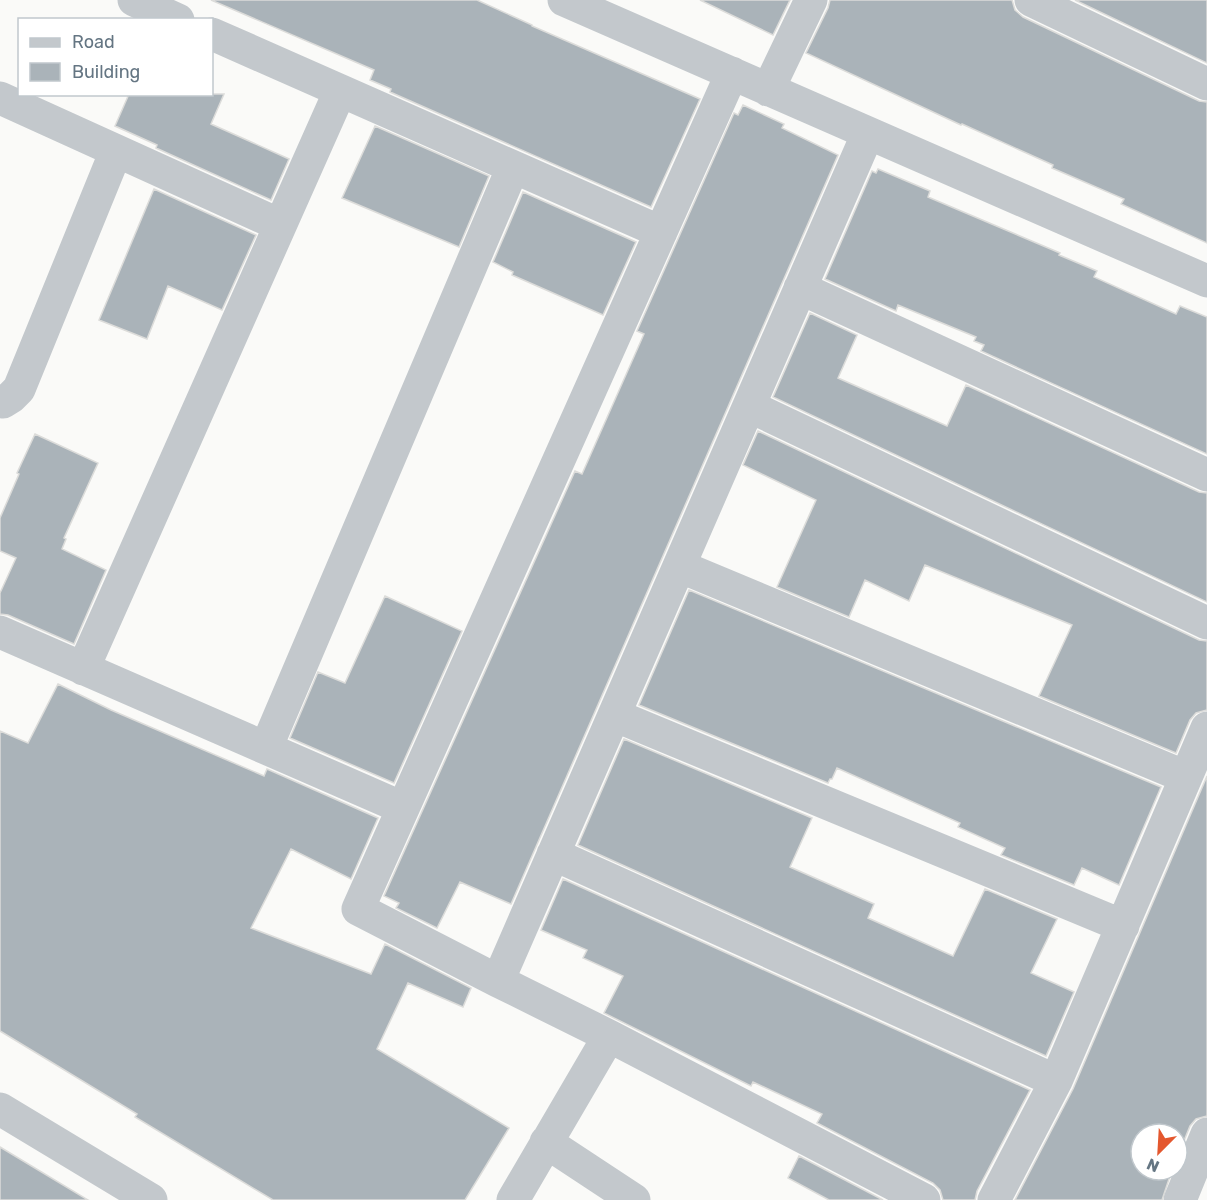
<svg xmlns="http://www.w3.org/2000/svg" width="1207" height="1200" font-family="Rubik,sans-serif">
<rect width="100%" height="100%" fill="#fafaf8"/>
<path fill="#aab3b9" stroke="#dcdcda" stroke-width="1.5" d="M211,0H477L532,25V26L700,99L651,207L390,92L391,89L370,80L374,70Z
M700,0H790L773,35Z
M830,0H1012L1015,10L1023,17L1199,101L1207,102V243L1121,204L1124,199L1052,168L1053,165L962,124L961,125L806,53L828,8Z
M1075,0H1207V63Z
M129,94H224L211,124L289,159L271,200L156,148L157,145L115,126Z
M743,105L784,124L782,128L838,155L511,904L460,882L437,928L396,908L399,903L384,896L575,471L582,474L644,334L637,331L734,113L738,115Z
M375,126L489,176L459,247L342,198Z
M878,169L930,191L928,197L1060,253L1059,255L1097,271L1094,277L1176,314L1180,306L1207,317V454L981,351L984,345L974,341L976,337L898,305L896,311L825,279L872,171L876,173Z
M154,189L256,235L222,310L168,286L147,339L99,320Z
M523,192L636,242L603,315L512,275L513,272L493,262Z
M810,313L857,335L838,378L947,426L966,385L1199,492L1207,493V602L773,397Z
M758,431L1199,640L1207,641V710L1196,713L1190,720L1176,753L1039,696L1072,625L925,565L909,601L865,580L849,617L777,587L816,500L743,465Z
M35,434L98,463L64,538L66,539L62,549L106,570L74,644L8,615L0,614V593L16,558L0,551V518L19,474L17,473Z
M689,590L1161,787L1119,885L1082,868L1074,885L1001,855L1005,848L958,827L960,823L837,768L832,779H830L828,783L639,705Z
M385,596L462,631L394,783L290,738L318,672L345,683Z
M58,684L111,710L264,776L267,769L378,818L351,879L291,849L251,928L371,974L385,944L471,988L463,1007L408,983L377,1049L509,1128L465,1200H273L135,1117L137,1114L0,1031V731L28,743Z
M624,739L812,818L790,867L874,904L868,918L953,956L985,889L1057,919L1031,973L1074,992L1046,1056L578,845Z
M1207,776V1116L1196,1119L1190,1126L1177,1158V1134H1141V1170H1172L1162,1200H1015L1073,1089Z
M563,879L1030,1090L977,1191L975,1200H943L940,1190L933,1183L817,1123L822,1114L753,1082L751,1086L604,1013L623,976L583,958L587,950L541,930Z
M0,1147L88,1200H0Z
M799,1156L883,1200H829L788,1178Z"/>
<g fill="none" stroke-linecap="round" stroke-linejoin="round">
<path stroke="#c3c8cc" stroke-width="33" d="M134,0L178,20
M564,0L1207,281
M1031,0L1207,84
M212,34L661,232
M732,73L358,909L498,981L609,1036L924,1200
M768,90L811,0
M0,98L280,225
M800,288L1207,475
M0,401L3,402L11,397L19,389L116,151
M749,406L1207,623
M679,566L1186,777
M0,632L403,808
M83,669L340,91
M614,715L1123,926
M266,748L513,167
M553,854L1056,1081
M498,981L868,133
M0,1109L151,1200
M546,1142L634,1200
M513,1200L609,1036
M994,1200L1056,1081L1207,728
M1180,1200L1207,1134"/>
</g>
<rect x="18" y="18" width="195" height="78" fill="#ffffff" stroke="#c1c8cd" stroke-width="1.5"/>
<rect x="30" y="38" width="30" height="9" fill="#c3c8cc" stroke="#c1c8cd" stroke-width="1.5"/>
<text x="72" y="48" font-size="18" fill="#657683">Road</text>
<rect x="30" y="63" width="30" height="18" fill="#aab3b9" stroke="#c1c8cd" stroke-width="1.5"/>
<text x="72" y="78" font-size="18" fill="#657683">Building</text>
<g transform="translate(1159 1152) rotate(204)"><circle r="28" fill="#ffffff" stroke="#c1c8cd" stroke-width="1.5"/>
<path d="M0-4.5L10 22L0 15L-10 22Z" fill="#e4572e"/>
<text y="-9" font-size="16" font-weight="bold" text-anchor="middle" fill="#657683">N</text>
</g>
</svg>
